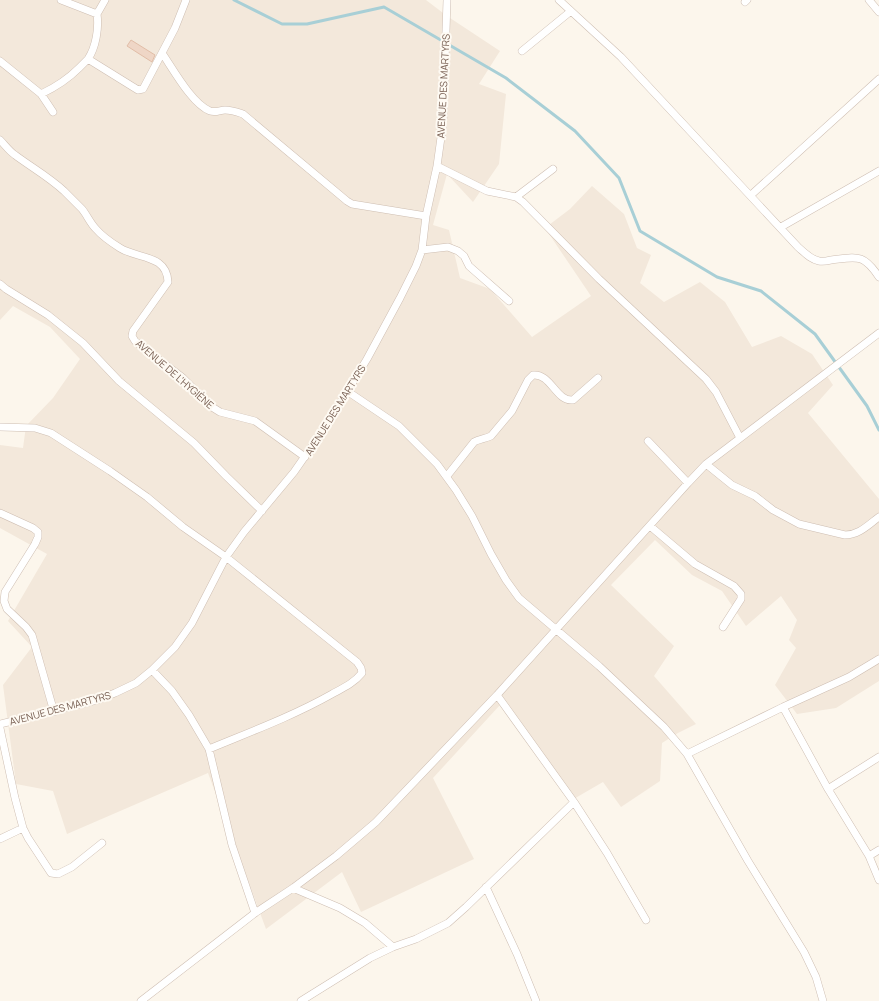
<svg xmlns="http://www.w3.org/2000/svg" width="879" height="1001" font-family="Manrope,sans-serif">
<rect width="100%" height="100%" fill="#fcf6ec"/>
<path fill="#f3e8db" d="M0,0H426L447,16L500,51L479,84L506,94L499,164L473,202L447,174L433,225L449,230L460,278L490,289L532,337L591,296L545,228L570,209L592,186L624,214L637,248L651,255L640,283L664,302L700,282L725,302L752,347L781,336L812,354L833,385L808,413L879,499V681L836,708L797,714L775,685L796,648L789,640L797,620L781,596L746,626L722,591L692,575L655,540L611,585L674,646L654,676L696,724L678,733L662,743L660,781L621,807L603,782L572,800L500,705L433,778L474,859L361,912L342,872L266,929L208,773L67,834L53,791L16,784L3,685L32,647L8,621L47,554L0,528V445L23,448L26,426L53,398L80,359L50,327L13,306L0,320Z"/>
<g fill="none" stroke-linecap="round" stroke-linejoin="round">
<path stroke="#a8cfd6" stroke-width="3" d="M234,0L282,24H307L384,7L506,78L575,131L619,178L640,231L717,277L761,291L815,334L867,406L879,430"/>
</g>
<path fill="#efd6c6" stroke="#e1bda7" d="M131,40L155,55L152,62L127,46Z"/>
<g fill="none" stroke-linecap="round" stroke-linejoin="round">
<defs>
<path id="street" d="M61,0L97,14
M559,0L621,57L798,247C805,253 810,259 819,261C823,262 827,261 831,260C857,257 863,253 879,277
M869,0L879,12
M745,2L747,0
M522,51L571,11
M162,53C173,69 192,104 210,111C216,113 220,110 225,110C232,110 237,112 243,114L347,201L352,204L426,216
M88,59L138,90L143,89L175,28L186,0
M0,61L41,94
M53,112L41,94C56,87 67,80 79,68C82,65 85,62 88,59C96,47 99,28 97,14L105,0
M0,140C5,145 9,151 15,155C31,167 49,177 64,191C70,197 76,203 82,209C87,215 90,223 96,229C102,236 112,243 120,248C137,259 167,254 168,282L133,331L132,336L135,341L183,378L212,407L220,412L255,421L305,457
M437,166L487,191L516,197L523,202L599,279L706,379L716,392L740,438
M751,195L879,79
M516,197L553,169
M781,227L879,171
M422,250L448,247L458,251L464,256L469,266L509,301
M0,284L6,289L48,315L83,343L119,381L194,443L226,476L262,511
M347,391L399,426L437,464L456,490L472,516L491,554L506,580L519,598L599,666L664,727L687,754L748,861L804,952L816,977L823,1001
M0,427L35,428L51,433L110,471L147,497L183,527L226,557L357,662L361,668L362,673C354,683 343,688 332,694C293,716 250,732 209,749
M648,441L688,483
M706,464L732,485L755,496L773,510L799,524L845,535C859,535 868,525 879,517
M447,476L474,442C479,439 485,439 491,436L512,411L528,380L533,375C551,373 556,402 573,400L598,378
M0,513L33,528L38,532V537L35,544L5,592L4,601L7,609L26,627L32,635L54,712
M650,526L695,564L734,586L741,594V599L723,627
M152,670L172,691L189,715L209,749L232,845L255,913
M497,695L574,802L607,853L646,920
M783,707L828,789L869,856L879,880
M0,724L97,700L115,693L136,683L152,670L175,647L192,623L226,557L244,532L294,472L326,426L367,359L400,298L416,266L422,250L426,216L437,166L443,123L447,0
M0,728L15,798L23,828L28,838L51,873L58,874L72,867L102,843
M687,754L783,707L849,677L879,659
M828,789L879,757
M0,839L23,828
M869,856L879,850
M486,887L517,954L536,1001
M293,888L340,908L365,923L393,947
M141,1001L255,913L293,888L336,856L376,822L497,695L688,483L706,464L879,333
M301,1001L370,958L393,947L416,939L448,923L466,907L574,802"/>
</defs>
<use href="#street" stroke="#cebeb2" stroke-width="8"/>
<use href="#street" stroke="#fff" stroke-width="7"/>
</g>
<g text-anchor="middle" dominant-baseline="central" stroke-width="4" stroke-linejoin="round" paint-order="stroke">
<g font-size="10" fill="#765d50" stroke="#fefaf3">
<text transform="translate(443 86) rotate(-87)">AVENUE DES MARTYRS</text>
<text transform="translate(175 374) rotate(41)">AVENUE DE L'HYGIÈNE</text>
<text transform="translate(335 410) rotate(-58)">AVENUE DES MARTYRS</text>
<text transform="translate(60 708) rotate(-15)">AVENUE DES MARTYRS</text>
</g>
</g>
</svg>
